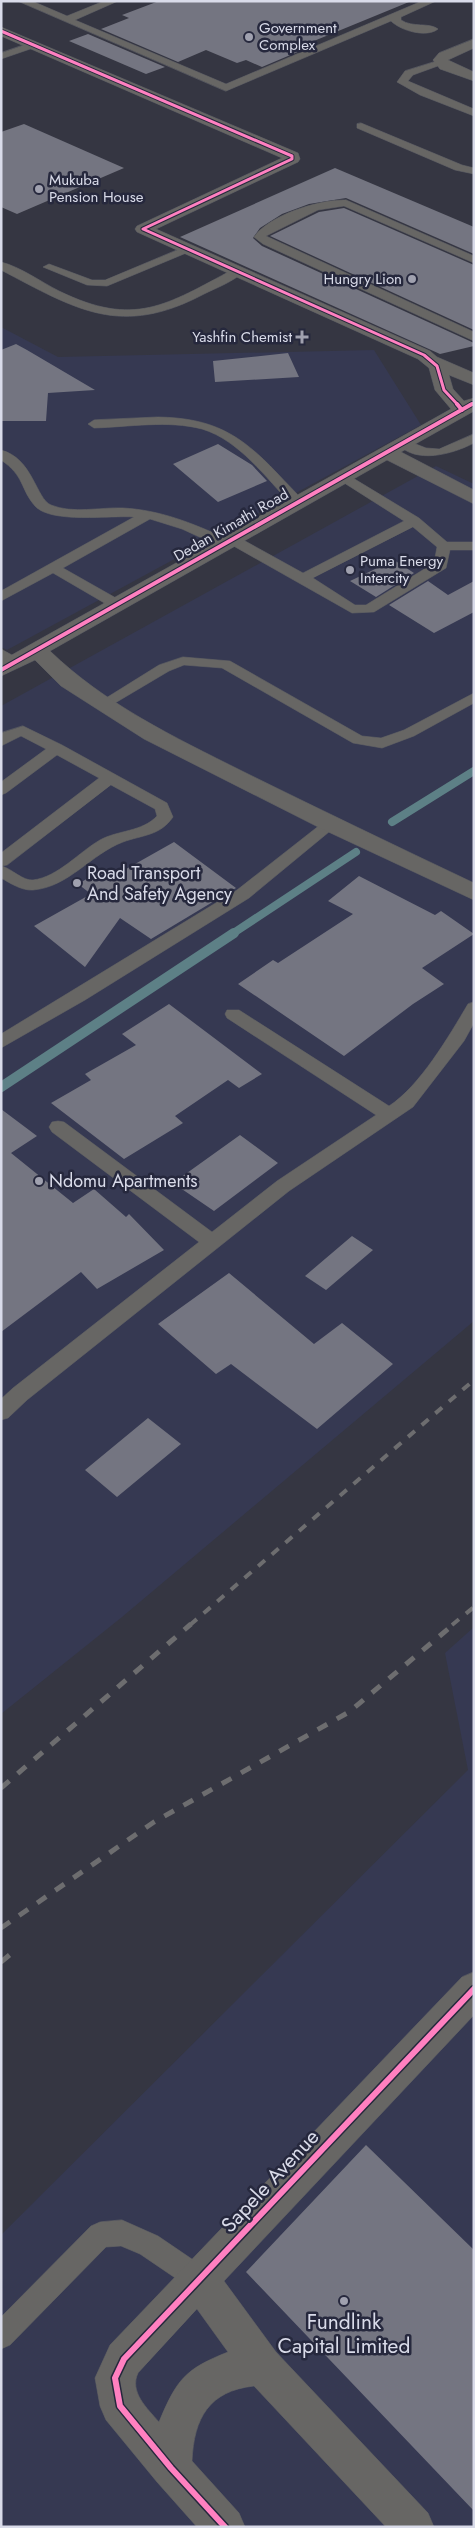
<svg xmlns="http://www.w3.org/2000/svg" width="475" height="2528" font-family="Jost,sans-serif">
<rect width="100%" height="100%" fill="#353642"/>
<path fill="#363952" d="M1,327L58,357L374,350L421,425L7,650L1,647Z
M436,466L474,484V1321L122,1617L1,1714V706Z
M474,1627V2527H1V2235L468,1770L445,1653Z"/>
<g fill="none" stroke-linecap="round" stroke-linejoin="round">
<path stroke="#5d8086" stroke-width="8" d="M392,822L474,771
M232,934L356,852"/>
<path stroke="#5d8086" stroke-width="10" d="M1,1087L234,933"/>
</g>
<path fill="#747581" d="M159,1H409V2L309,43L314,45L262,67L246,60L237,63L206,50L178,62L101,29L129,18L122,15Z
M88,34L165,67L146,74L69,41Z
M24,124L124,168L17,214L1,207V132Z
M335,168L474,227V254L346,198L309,204L282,214L260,228L253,238L262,246L474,343V346L440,354L180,237Z
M344,208L474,265V330L270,236L319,212Z
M16,344L27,350L95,390L48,393L46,421H1V350Z
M288,353L299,377L215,382L213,361Z
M218,444L252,465L267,481L218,502L173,464Z
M394,560L414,573L376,597L350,581Z
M428,581L448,595L474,581V612L434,633L389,605Z
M174,842L236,888L151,939L120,918L85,967L34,926L91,894L78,884L102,870L112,877Z
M359,876L435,915L441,911L474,934L422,968L444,984L413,1004L344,1056L238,984L273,960L278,963L353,914L328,901Z
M169,1004L262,1074L239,1088L228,1080L175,1116L183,1123L124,1159L51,1103L91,1080L85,1074L136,1045L122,1034Z
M1,1109L37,1136L11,1153L73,1203L94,1189L126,1217L129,1214L164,1250L97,1289L81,1272L1,1332Z
M240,1135L278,1163L214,1211L173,1183Z
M352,1236L373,1250L326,1290L305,1276Z
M229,1273L314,1344L342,1323L393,1364L317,1429L231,1364L216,1374L158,1324Z
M148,1418L181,1444L117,1497L85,1470Z
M366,2145L474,2250V2511L246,2272Z"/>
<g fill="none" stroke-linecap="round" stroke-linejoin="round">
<defs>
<path id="lane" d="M18,1H32L67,16L104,1H118L75,20L226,84L422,1H436L401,17V20C413,28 429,22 438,29C427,38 401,31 391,21L226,91Z
M33,42L38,45L36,47L1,59V53Z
M437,61L446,63L413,75L408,81L474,109V116L420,95L397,82L405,71Z
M361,123L462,165L474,168V174L455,170L357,128V124Z
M346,200L474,256V263L344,206L318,210L266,236L474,332V341L263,244L254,237C269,215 320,199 346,200Z
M187,246L193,249L191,251L107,286L87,285L43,267L49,264L92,280H105Z
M1,262C21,267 41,282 59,291C135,328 166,305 234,269H242L244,271C235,281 216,288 204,294C121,338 77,310 1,270Z
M158,417C213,418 240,434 277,473C286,483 296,492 304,502L302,505H292C266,478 239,440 202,429C168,420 129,427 94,428L88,424L94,420Z
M474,434V443C453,454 415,465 397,443L403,439L426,448L439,449Z
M1,450C33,458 36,499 51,505C73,514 100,507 123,508C160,510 192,523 225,538L231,535L236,536L303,573L404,521L338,479L336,476L338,473L343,472L419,518L447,542H474V550H450L446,568L374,612L352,613L230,544L224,547L219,546L182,529L150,519L63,568L123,602L125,605L123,608H113L53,573L1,601V591L134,517C111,515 51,524 35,506C20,489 25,476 1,460ZM413,527L437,547L434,563L366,605H355L313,578Z
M1,649L21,660L23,663L21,666H11L1,660Z
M183,657L230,661L362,736L381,738L404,730L474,693V703L414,736L382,748L353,743L222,668L184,665L169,671L110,706H100L98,703L159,665Z
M23,726L62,745L167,803L173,817C160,836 142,835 123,842C91,854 69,887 33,890C22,891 10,883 1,878V853L99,778L57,755L6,793L1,795V782L46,749L21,736L1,746V733ZM111,785L155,809L157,816C142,832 118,830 100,840C79,852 58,877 33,880C23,881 12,869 2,866L7,865Z
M330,819L338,824L335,827L249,898L85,1000L1,1048V1034L237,890L325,821Z
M474,1002V1023L464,1041L413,1107L289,1191L27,1400L8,1418L1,1420V1399L13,1388L199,1242L52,1132L49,1127L52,1122L58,1121L64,1122L212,1232L277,1181L376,1115L227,1018L225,1014L227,1010H239L389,1106C420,1086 449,1036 468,1004Z
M122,2220L158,2236L208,2270L212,2279L208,2288L199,2292L190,2288L140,2254L121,2246L106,2247L10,2345L1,2349V2317L91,2226L100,2222Z"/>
<path id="street" d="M1,27L298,153L300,159L298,162L156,229L430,351L437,357L474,373V385L449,375L453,389L464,401L474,398V411L401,452L474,490V504L387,460L50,651C105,704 174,737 242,771C319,809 396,846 474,883V900L322,829L144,739L61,686L35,660L1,676V661L451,409L435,390L429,368L418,359L137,232L135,229L137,226L282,158L1,36Z
M474,39V48L448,60L474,72V81L440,69L433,60L439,53Z
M474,1972V2015L224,2281L276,2352L428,2513L434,2527H386L254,2386C209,2391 194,2418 192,2461L239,2513L245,2527H197L157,2482L106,2420L100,2406L95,2378L110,2345L462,1977ZM197,2309L228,2352C185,2369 177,2379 159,2422C147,2408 129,2392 138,2373Z"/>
</defs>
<use href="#lane" stroke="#53555f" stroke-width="1"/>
<use href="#street" stroke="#53555f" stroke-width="1"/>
<use href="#lane" fill="#676664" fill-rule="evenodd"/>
<use href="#street" fill="#676664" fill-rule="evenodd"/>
<path stroke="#6d6d6f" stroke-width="4" stroke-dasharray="9 9" stroke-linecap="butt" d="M190,1625L474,1380
M452,1625L474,1607"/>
<path stroke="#6d6d6f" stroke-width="5" stroke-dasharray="11 11" stroke-linecap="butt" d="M1,1788L191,1624
M1,1928L154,1822L349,1712L454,1624
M1,1962L12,1953"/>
<defs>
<path id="cycleway-far2" d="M1,31L292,156V159L143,229L424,355L437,366L444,390L458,405
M470,405L474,403"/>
<path id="cycleway-far1" d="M457,404L462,410
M1,670L472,404"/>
<path id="cycleway" d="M225,2527L171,2468L120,2406L115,2378L124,2359L474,1989"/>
</defs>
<use href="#cycleway-far2" stroke="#26283d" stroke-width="5"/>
<use href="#cycleway-far1" stroke="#26283d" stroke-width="6"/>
<use href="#cycleway" stroke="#26283d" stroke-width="9"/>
<use href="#cycleway-far2" stroke="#ff80c0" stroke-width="3"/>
<use href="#cycleway-far1" stroke="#ff80c0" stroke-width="4"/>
<use href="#cycleway" stroke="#ff80c0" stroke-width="6"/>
</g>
<g fill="#a0a1af" stroke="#26283d" stroke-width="2">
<circle cx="249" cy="37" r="5"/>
<circle cx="39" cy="189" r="5"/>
<circle cx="412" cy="279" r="5"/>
<path d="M299.5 329.5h5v5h5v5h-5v5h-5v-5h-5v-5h5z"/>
<circle cx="350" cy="570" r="5"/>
<circle cx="77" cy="883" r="5"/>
<circle cx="39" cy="1181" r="5"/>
<circle cx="344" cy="2301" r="5"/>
</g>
<g text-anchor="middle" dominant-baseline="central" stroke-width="5" stroke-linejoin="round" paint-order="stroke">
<g font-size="15" fill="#d9dbe9" stroke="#26283d" text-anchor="start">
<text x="259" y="28">Government<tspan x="259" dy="17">Complex</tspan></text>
<text x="49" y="180">Mukuba<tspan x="49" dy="17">Pension House</tspan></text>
<text x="402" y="279" text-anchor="end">Hungry Lion</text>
<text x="292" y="337" text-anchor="end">Yashfin Chemist</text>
<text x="360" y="561">Puma Energy<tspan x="360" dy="17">Intercity</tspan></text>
</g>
<g font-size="15" fill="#d9dbe9" stroke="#26283d">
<text transform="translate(231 525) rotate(-30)">Dedan Kimathi Road</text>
</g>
<g font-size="18" fill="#d9dbe9" stroke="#26283d" text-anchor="start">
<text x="87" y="873">Road Transport<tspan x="87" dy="21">And Safety Agency</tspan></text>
<text x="49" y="1181">Ndomu Apartments</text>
</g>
<g font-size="21" fill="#d9dbe9" stroke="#26283d">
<text transform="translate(270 2181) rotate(-47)">Sapele Avenue</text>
</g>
<g font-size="21" fill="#d9dbe9" stroke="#26283d">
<text x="344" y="2322">Fundlink<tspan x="344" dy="24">Capital Limited</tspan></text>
</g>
</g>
<rect width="475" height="2528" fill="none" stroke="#d9dbe9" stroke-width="5"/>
</svg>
